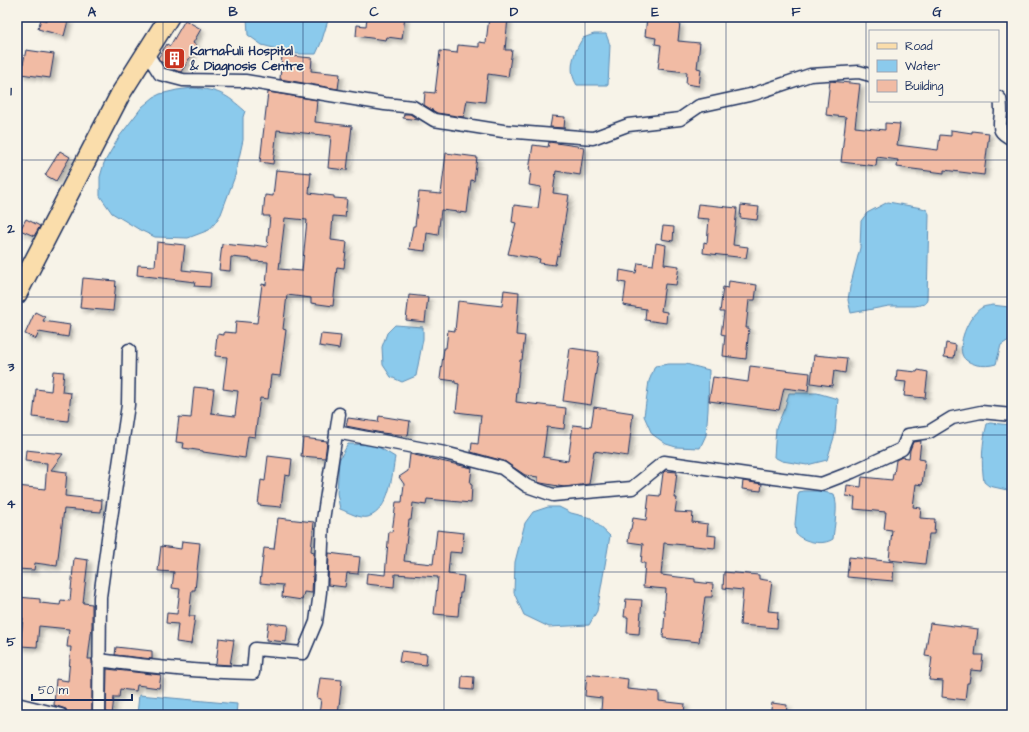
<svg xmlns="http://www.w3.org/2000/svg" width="1029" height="732" font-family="'Architects Daughter',sans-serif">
<defs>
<filter id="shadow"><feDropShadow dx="3.5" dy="3.5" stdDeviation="2" flood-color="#0004"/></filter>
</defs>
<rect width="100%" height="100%" fill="#f7f3e8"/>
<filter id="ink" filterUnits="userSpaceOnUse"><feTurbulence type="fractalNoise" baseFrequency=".025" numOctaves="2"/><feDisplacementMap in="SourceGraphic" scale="8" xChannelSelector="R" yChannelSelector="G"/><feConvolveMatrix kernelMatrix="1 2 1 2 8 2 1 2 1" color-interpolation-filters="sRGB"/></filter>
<g filter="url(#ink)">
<path fill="#8bcaec" stroke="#5e8cb3" d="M247,17H329L321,43L316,54H297L262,45L248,35Z
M594,34H606L610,45L608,85H577C567,70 574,51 583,38Z
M193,88C219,90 226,94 245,111L243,117V140L235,176L221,214L215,223L209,230L188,238L155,237L140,230L112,213L100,196V177L104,163L119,137L142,107L154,97L160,94L177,90Z
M888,202L922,208L927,210L929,214L927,300L925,304L915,306H889L851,313L848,300L850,287L860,248L861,221L867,213Z
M992,305L1009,307L1012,311V338L1001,345L996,364C990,366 983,366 977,365C971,363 964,361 962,354C958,341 970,313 983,307C985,306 989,306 992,305Z
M395,325L423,327V339L416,376L402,382L391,377L383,365L382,347L387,333Z
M669,364H686L709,370L708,410L706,435L700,448L676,447L666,444L652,434L644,416L649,381L655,366Z
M789,393H817L838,399L835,434L827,460L807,465L782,461L774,457L776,428L785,407Z
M990,423L1012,425V491L989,486L984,482C981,464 982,442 987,424Z
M348,444L375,445L395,457C392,475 390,510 368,517C360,519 348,512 340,509L337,493L339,460Z
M803,491H818L834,494C839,505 834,527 833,539C823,546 804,542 796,534L795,524L798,495L799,492Z
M548,507H559L571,513L591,518L610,536L597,611L589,625L549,627L524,615L514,593L515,562L525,523L533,512Z
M139,695L237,704L236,715H137Z"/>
<path fill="#f1bba4" stroke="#1b2f5e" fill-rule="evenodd" filter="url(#shadow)" d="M48,17H69L64,36L38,29L41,19L47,21Z
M367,17H405L402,39L387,37L386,40L356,36L357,25L366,26Z
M489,17H508L505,50H512L508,77L488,74L485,102L467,100L464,117L437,113L424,105L425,92L435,93L440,51L457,53L458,45L479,47V42L486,43Z
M647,17L674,20L673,23H680L678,41L700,43L697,68L701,69L699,86L686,84L687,72L658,69L661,45L655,44L656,38L645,36Z
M185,20L201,29L193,43L197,46L181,72L177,71L160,61L158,58L167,44L170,46Z
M26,50L54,54L50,78L21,74Z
M282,55L312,58L311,71L340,74L338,89L280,79Z
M830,81L860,84L855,127L885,130V123L900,124L897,145L938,150L940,135L951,136V130L972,133V131L989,133L984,175L944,170V173L897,167L898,160L877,157L876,166L841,162L846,117L826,115Z
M268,92L317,100L315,122L352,126L347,170L328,168L331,136L277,130L273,164L260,162Z
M404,114H410L419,120L403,118Z
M552,116L565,117L564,128L550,127Z
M549,142L584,147L580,175L556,171L553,193L569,195L559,256L557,255L555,265L539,263L540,259L508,254L516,223L512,222L514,205L538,208L541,187L529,185L531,171L529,170L533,145L548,147Z
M60,151L70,157L56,181L45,175Z
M446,153L477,157L474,181L471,180L467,213L441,210L438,235L427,233L425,251L409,249L413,226H415L419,192L441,194Z
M276,170L311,173L309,193L334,196V198L347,199L345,217L333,216L331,240L347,242L344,268L337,267L333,306L311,303V298L287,295L283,329L286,330L280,376L271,375L268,399L260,398L255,437L248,436L245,458L203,452V451L183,448L184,443L176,442L179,417L191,418L194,387L214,389L211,413L235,416L238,391L223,389L227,357L215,356L217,334L224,335V332L235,333L236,321L257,323L262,284L266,285L268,262L252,261V259L231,257L230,271L219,270L222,244L254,247V245L267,247L270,216H263L265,195L273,196ZM285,218L307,220L302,271L279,269Z
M698,204L737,208L733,245L748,247L746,258L703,253L704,242L707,243L709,219L696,218Z
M741,205L759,207L757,220L740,218Z
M26,219L40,226L34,236L20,230Z
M663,226L674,227L673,241L661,239Z
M157,242L185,245L182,270L211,273L210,287L194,286L195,282L137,275L138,265L155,266Z
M656,243L666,245L664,264L679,266L676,285L665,284L661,311L667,312L666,323L645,320L646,309L623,305L626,283L619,282L620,270L636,273L638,263L653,265Z
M83,278L116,281L113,311L80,308Z
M729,281L757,285L755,300H749L746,328H749L746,359L723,356L725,335L721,334L724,312H720L723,287L728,288Z
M504,290L519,292L516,335L525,336L522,360H520L516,402L566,408L564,429L547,427L543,457L568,461L573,425L591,427L594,407L633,413L628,456L594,451L589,484L564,487L541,483L538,482V477L525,475L504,461L471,452L472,443L478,444L481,415L456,412L459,384L455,383V381L440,379L444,348H446L448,330L455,331L458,301L502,306Z
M409,295L428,297L425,322L406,320Z
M35,312L45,317L43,321L70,325L68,337L39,332L36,339L25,334Z
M321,334L341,336L339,349L319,346Z
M946,343L956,345L954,358L944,357Z
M570,348L599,352L591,405L563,401Z
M814,355L847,358L845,373L834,371L832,386L811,383Z
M750,366L810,373L808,391L784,388L779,410L709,401L713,377L748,382Z
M897,370L917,372L918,370L928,372L925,398L904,396L906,382L896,381Z
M53,371L64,372L62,392L71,393L68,421L33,417L36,389L51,391Z
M379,416L410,421L408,436L382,433L346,426L348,418L378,422Z
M303,438L327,441L325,458L301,456Z
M921,441L919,459L925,460L922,485L916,484L913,507L921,508L920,518L935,519L934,534H929L925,564L889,560L892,530L884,529L886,512L854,509L855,497L846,496L847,485L861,487L862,477L892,480L893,474H894L896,460L902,457L909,458L910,450L913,442Z
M26,450L63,454L51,470L67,472L65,496L102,500L101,512L64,509L57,566L35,563L34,570L17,569V486L45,489L47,463L25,461Z
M410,454L472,468L470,484L472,485L471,503L427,499L426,505L413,503L411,520H409L404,561L433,564L437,530L464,533L462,553L450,552L448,574L464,576L462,593H460L458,616L434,614L438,577L395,574L394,587L366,584L367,573L385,575L389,531L392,532L396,502H402L404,484L399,477L408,471Z
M268,456L292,459L290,476L285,475L281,507L258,505L261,480L265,481Z
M665,471L677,472L674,498H677L675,512L693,513L692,522L708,524L707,535L716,536L715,548L664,543L661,575L695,579V582L713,584L712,597H705L699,642L663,638L665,612H664L666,589L643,587L645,563H641L643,544L628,542L630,529H631L633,518L646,520L649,495L660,496L663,473Z
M743,481L762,484L761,491L742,489Z
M278,518L314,522L311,551L314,552L312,593L304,592L302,600L282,597L283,585L260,583L264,548L274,549Z
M182,541L200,543L195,590H192L189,616H195L191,644L176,642L178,624L166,623L167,613L177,614L180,589L172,588L174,572L158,571L161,546L181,549Z
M329,553L360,557L358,574L347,573L345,587L328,585Z
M849,557L894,562L893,581L847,577Z
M74,558L88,560L83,603L92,604V626L88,659H92V715H68L66,709L54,705L56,679L68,681L71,647H67L69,629L39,626L37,647L20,646L23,618L17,617L18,597L40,599V603L60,605L61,600L70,601Z
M724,572L759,575V579L772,581L768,611L778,612L777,628L740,625L743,590L723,588Z
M626,599L642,600L639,634L627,633L628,617H624Z
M268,623L288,625L286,642L266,640Z
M930,623L978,629L975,655H983L981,671L971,670L969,683H967L965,700L942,697L943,681L929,680L932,657L925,656Z
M219,638L234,640L230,665L216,664Z
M116,647L152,651V659L115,655Z
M401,651L427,654L426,665L399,662Z
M107,669L161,675L159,688L137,685L136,691L120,689L119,697H114L112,715H106Z
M587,674L628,679L627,689L659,692V701L685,704L684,715L657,714V715H652L601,710L602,698L585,696Z
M462,676L474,677L473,690L461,689Z
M320,678L342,680L338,715H319L321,699L317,698Z
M772,703L787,705L786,715H770Z"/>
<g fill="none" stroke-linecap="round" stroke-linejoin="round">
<defs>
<path id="street" d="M146,52L160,74L183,80L245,81L385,104L413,107L434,120L503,131L593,138L628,125L680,119L699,106L754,94L810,75L859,72L870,75
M998,97L1000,99C1001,103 1001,108 1001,112C1000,128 996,131 1012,139
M336,432L445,453L502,468L527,486L553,495L632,488L664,462L767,477L821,484L852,472L902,449L908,435L929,432L952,418L981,412L1012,415
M99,660C150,667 201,672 253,673L255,649L303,653L316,622L320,592L323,520L339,414
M17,704L61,715
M99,715L100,597L108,538L128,405L129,350"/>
<path id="primary" d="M17,294L121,93L169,17"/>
</defs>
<use href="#street" stroke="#1b2f5e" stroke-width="15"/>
<use href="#primary" stroke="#1b2f5e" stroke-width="22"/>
<use href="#street" stroke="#f7f3e8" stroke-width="12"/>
<use href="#primary" stroke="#faddab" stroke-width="19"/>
</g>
</g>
<path fill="none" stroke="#1b2f5e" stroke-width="1" stroke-opacity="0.55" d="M163,17V715M303,17V715M444,17V715M585,17V715M726,17V715M866,17V715M17,160H1012M17,297H1012M17,435H1012M17,572H1012"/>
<defs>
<symbol id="building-square" viewBox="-11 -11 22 22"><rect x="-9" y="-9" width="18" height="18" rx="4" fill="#c8321e" stroke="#f7f3e8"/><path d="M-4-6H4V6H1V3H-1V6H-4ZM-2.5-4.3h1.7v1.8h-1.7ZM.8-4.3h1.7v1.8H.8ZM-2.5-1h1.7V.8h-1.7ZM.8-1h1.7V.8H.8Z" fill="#fff"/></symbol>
</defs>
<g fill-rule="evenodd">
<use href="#building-square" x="162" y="46" width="25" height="25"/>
</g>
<g text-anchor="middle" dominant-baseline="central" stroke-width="3.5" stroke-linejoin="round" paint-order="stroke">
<g font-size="13" font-weight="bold" fill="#1b2f5e" stroke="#f7f3e8" text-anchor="start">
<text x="190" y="51">Karnafuli Hospital<tspan x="190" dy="15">&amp; Diagnosis Centre</tspan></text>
</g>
</g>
<rect width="1029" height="732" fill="none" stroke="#f7f3e8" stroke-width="44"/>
<rect x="869" y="30" width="130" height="72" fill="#f7f3e8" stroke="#9fa5b1"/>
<rect x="877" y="43" width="20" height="6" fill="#faddab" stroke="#9fa5b1"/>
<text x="905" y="50" font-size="12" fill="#1b2f5e">Road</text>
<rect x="877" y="60" width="20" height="12" fill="#8bcaec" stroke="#9fa5b1"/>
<text x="905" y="70" font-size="12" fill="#1b2f5e">Water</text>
<rect x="877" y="80" width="20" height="12" fill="#f1bba4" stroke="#9fa5b1"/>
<text x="905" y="90" font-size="12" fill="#1b2f5e">Building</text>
<path d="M32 694v6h100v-6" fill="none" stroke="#1b2f5e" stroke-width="2"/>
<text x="38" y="694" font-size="12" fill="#1b2f5e" stroke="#f7f3e8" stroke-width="3" paint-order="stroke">50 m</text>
<rect x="22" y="22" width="985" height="688" fill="none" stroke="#1b2f5e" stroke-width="1.5"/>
<g font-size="13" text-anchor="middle" font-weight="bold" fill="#1b2f5e">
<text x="92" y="16">A</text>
<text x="233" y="16">B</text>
<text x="374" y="16">C</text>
<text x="514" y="16">D</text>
<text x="655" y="16">E</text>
<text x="796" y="16">F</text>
<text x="937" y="16">G</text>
<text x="11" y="95">1</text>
<text x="11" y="233">2</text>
<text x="11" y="371">3</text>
<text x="11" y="508">4</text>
<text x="11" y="646">5</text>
</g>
</svg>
